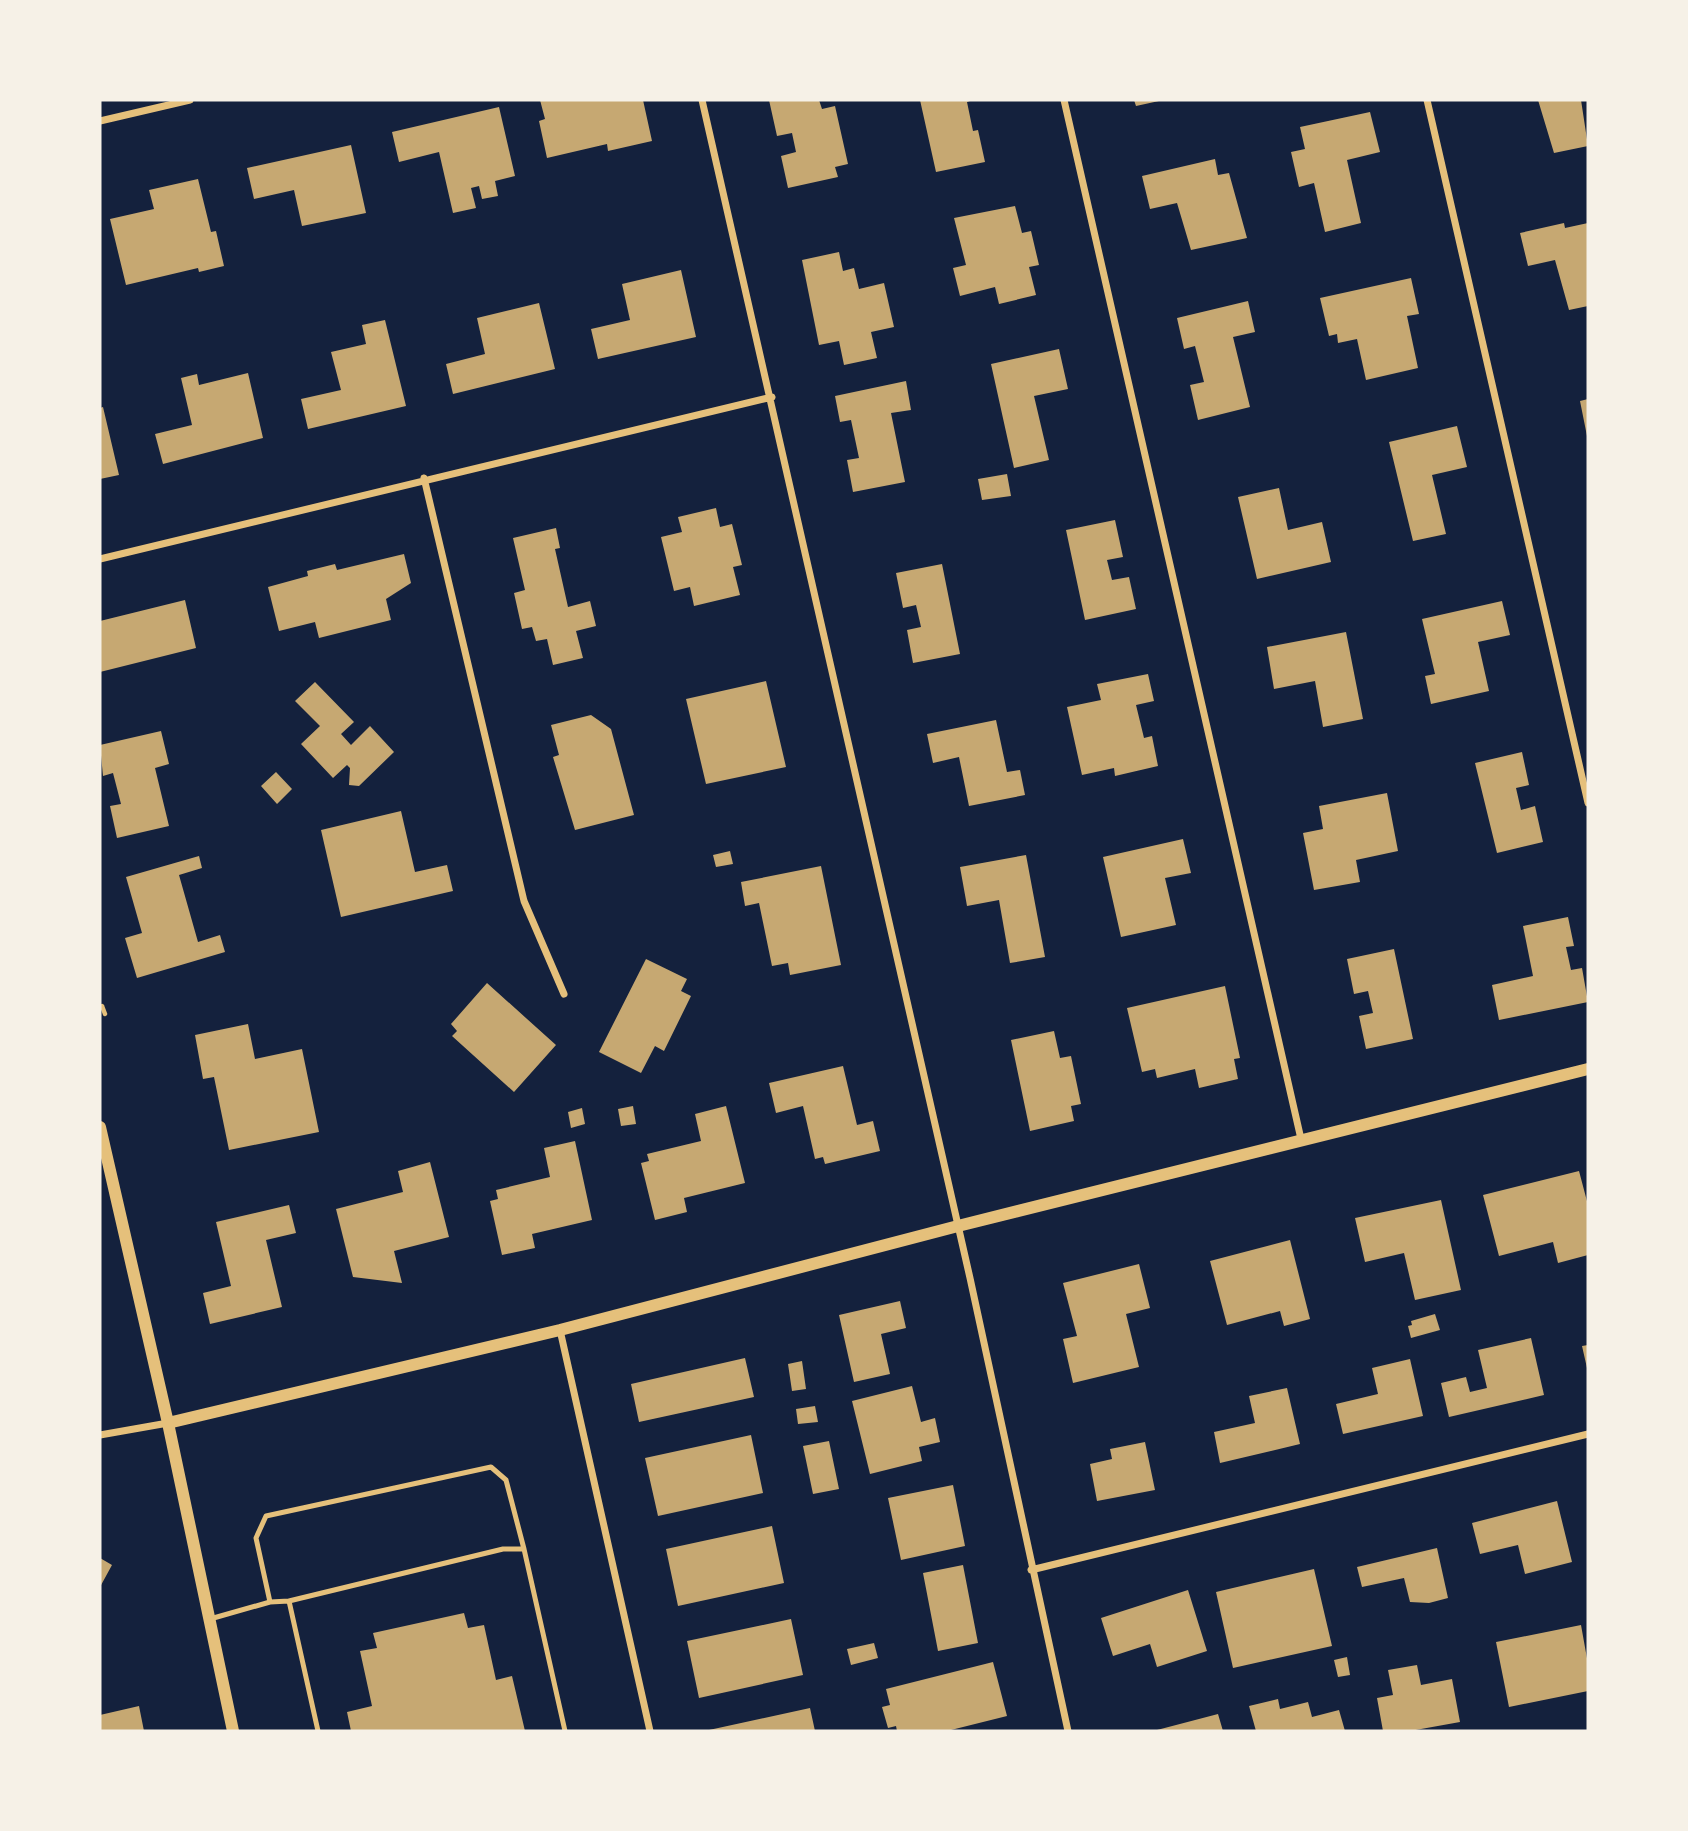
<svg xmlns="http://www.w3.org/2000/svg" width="1688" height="1831" font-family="Quicksand,sans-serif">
<rect width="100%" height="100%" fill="#14213d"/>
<path fill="#c6a872" d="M540,100H643L652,141L608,151L607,144L547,158L539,121L545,119Z
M769,100H819L822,109L835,106L848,164L835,167L838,177L788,188L781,156L796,152L792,133L777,136Z
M920,100H973L967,102L973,131L978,130L985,162L936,172Z
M1134,100H1159V101L1136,106Z
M1538,100H1581L1588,146L1554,153Z
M499,107L515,176L495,181L498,196L482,199L479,186L471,188L476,208L453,213L439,152L399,162L392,132Z
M1370,112L1380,152L1347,160L1361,223L1325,232L1314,183L1299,187L1291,152L1305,149L1300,127Z
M351,145L366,213L302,226L294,190L254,199L247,168Z
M1215,159L1218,175L1229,173L1247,238L1191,250L1177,203L1150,209L1142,176Z
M198,179L211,232L216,231L224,266L199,272L198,268L126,285L110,219L154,209L149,190Z
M1015,206L1022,233L1031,231L1039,265L1029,267L1036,295L999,304L995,287L960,296L953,268L966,265L954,218Z
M1564,223L1565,228L1588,223V306L1569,310L1555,260L1528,266L1520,233Z
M839,252L843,271L854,268L859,289L884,283L894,327L871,332L877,358L844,365L839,341L819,345L802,260Z
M681,270L696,337L598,359L591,329L630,320L622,284Z
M1411,278L1419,314L1407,316L1418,368L1366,380L1357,339L1338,343L1337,334L1329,336L1320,298Z
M1248,301L1255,332L1233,337L1250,407L1198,420L1190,385L1204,382L1195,346L1184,349L1177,318Z
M539,303L555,369L453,394L446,364L485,354L477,318Z
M385,320L406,406L308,429L301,399L341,390L331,352L366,344L362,325Z
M1059,349L1068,389L1034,396L1049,460L1014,468L991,364Z
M248,373L263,438L163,464L155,434L192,425L181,378L197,374L199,385Z
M906,381L911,410L891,413L905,482L853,492L847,460L859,458L851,420L840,422L835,396Z
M1588,399V436H1587L1580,401Z
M103,407L119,475L100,479V408Z
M1457,426L1467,467L1432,475L1446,534L1413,541L1389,442Z
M1007,474L1011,496L982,500L978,479Z
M1279,488L1288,530L1322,522L1331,562L1257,579L1238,497Z
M716,508L720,527L732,524L742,565L733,567L740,595L694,606L690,587L674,591L661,537L682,532L678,517Z
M1115,520L1123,557L1107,560L1112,580L1129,577L1136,609L1085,620L1066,530Z
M556,528L560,548L555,549L568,607L590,601L596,626L576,631L583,658L553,665L547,639L536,641L532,627L522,629L514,593L525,590L513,538Z
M404,554L411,583L386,599L391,620L319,638L315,622L279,631L268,587L308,576L307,571L335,564L337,570Z
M942,564L960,654L913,663L907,630L921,627L916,605L903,608L896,573Z
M185,600L196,648L100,672V621Z
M1502,601L1510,635L1478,642L1489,691L1431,704L1425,676L1435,674L1422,619Z
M1346,632L1363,719L1323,727L1315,681L1274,689L1267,647Z
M1148,674L1154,701L1136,705L1144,738L1152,736L1158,766L1115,776L1114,768L1082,775L1067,707L1101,700L1097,684Z
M766,681L786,767L706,784L686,699Z
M315,682L354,722L341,734L351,745L370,726L394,752L359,786L349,785L350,768L347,765L333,778L301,744L320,726L295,701Z
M591,715L611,729L634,815L575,830L553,757L559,755L551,725Z
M996,720L1007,772L1020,770L1025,795L969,806L959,757L933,763L927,734Z
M161,731L169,764L155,768L169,826L117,838L110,806L121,804L113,773L103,776L100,745Z
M1522,752L1529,785L1516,788L1521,810L1535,806L1543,842L1497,853L1475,763Z
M276,772L292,789L277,804L261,786Z
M1387,793L1398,851L1356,860L1360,882L1314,890L1303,833L1323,829L1319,806Z
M401,811L415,872L447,865L453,891L341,917L321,830Z
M1183,839L1191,873L1165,878L1176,925L1121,937L1103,857Z
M730,851L733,864L716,867L713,855Z
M1026,855L1045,957L1010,963L999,900L967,906L960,867Z
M199,856L202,868L179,875L198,942L220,935L225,952L137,978L125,938L142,933L126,877Z
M821,866L841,965L790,975L788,963L772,966L759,903L745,906L741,882Z
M1568,917L1574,946L1566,947L1571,970L1582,968L1588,1002L1499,1020L1492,985L1533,976L1523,926Z
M1394,949L1413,1039L1366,1049L1359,1016L1373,1013L1368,991L1354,994L1347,959Z
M646,959L687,979L681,991L691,996L664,1051L655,1046L641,1073L599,1052Z
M487,983L556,1045L514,1092L452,1036L457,1031L451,1024Z
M1225,986L1240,1058L1234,1059L1238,1079L1199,1088L1195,1069L1157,1078L1155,1069L1142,1072L1127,1008Z
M248,1024L255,1059L302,1049L319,1132L229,1150L214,1077L203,1079L195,1035Z
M1054,1031L1060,1058L1071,1056L1081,1104L1071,1106L1074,1121L1030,1131L1011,1040Z
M843,1066L857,1125L873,1121L880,1151L825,1164L823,1157L815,1159L803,1106L776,1113L769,1083Z
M633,1106L636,1124L621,1126L618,1109Z
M726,1106L745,1183L684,1198L687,1212L655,1220L641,1163L649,1161L647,1154L701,1141L695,1114Z
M582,1108L585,1124L571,1128L568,1112Z
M575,1141L592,1220L532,1234L535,1248L502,1255L490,1201L498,1199L496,1190L550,1177L544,1148Z
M430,1162L449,1237L394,1251L402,1283L353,1277L336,1209L403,1192L398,1171Z
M1579,1171L1588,1205V1255L1558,1263L1553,1242L1499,1256L1483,1195Z
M1441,1200L1461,1290L1415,1300L1404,1253L1365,1262L1355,1218Z
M289,1205L296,1233L266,1240L282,1307L210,1324L203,1293L231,1286L216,1222Z
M1290,1240L1310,1319L1284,1326L1280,1311L1227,1325L1210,1261Z
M1139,1264L1150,1308L1126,1314L1139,1367L1073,1383L1063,1339L1077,1336L1063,1283Z
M900,1301L906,1328L881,1334L890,1374L854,1382L839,1315Z
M1435,1314L1440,1330L1411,1338L1408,1326L1412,1325L1411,1321Z
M1531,1338L1544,1395L1449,1417L1441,1383L1466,1377L1470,1392L1487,1388L1478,1350Z
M1588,1345V1368H1587L1582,1346Z
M745,1358L754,1397L639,1422L631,1384Z
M1410,1359L1423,1416L1343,1434L1336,1404L1378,1394L1372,1368Z
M802,1361L806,1389L792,1391L788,1364Z
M912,1386L921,1422L935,1418L940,1442L919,1447L922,1461L870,1474L852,1401Z
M1287,1388L1300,1444L1220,1463L1214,1432L1255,1423L1249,1396Z
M815,1406L818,1422L798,1424L796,1409Z
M751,1435L763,1493L658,1516L645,1458Z
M829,1441L839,1489L813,1494L803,1446Z
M1145,1442L1155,1490L1097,1501L1090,1464L1112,1459L1110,1449Z
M953,1485L965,1546L901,1560L888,1498Z
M1557,1501L1572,1562L1525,1574L1518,1545L1480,1554L1472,1523Z
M772,1526L784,1583L678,1606L666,1549Z
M1437,1548L1448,1598L1429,1603L1410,1602L1404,1578L1362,1587L1357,1567Z
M100,1558L112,1565L100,1587Z
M963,1565L978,1643L938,1651L923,1573Z
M1314,1569L1332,1646L1233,1668L1216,1592Z
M1188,1590L1207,1651L1157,1667L1150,1644L1113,1656L1101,1618Z
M464,1613L468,1628L484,1625L496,1680L512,1676L525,1731H351L347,1712L372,1706L360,1651L377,1648L373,1633Z
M791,1619L803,1675L699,1698L687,1641Z
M1581,1625L1588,1664V1691L1509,1707L1496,1642Z
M874,1643L878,1658L851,1665L847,1649Z
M1347,1657L1350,1675L1338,1677L1334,1660Z
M993,1662L1007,1716L947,1731H897L896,1726L888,1728L882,1707L890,1705L886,1689Z
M1417,1665L1421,1685L1452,1679L1460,1722L1410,1731H1383L1377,1698L1393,1695L1388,1670Z
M1278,1699L1280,1709L1308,1702L1312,1717L1339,1710L1345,1731H1256L1249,1706Z
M139,1706L144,1731H100V1715Z
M810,1708L815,1731H709V1730Z
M1218,1714L1223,1731H1157V1730Z"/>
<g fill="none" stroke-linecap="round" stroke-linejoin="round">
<path stroke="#e5c07b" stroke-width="4.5" d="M102,1006L105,1014"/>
<path stroke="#e5c07b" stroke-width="5" d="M289,1601L503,1549H524L565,1731
M270,1602L256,1538L266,1516L491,1467L506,1480L524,1549
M210,1619L270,1602L289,1601L318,1731"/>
<path stroke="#e5c07b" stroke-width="7" d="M702,100L970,1278L1068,1731
M1064,100L1301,1139
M1427,100L1588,803
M100,121L190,100
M424,478L524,901L564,994
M100,559L772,397
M560,1330L650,1731
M100,1435L168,1423
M1031,1570L1588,1434"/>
<path stroke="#e5c07b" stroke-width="12" d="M100,1127L168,1423L233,1731
M168,1423L560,1330L958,1226L1588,1069"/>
</g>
<rect width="1688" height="1831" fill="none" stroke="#f6f1e7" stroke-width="203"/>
</svg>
